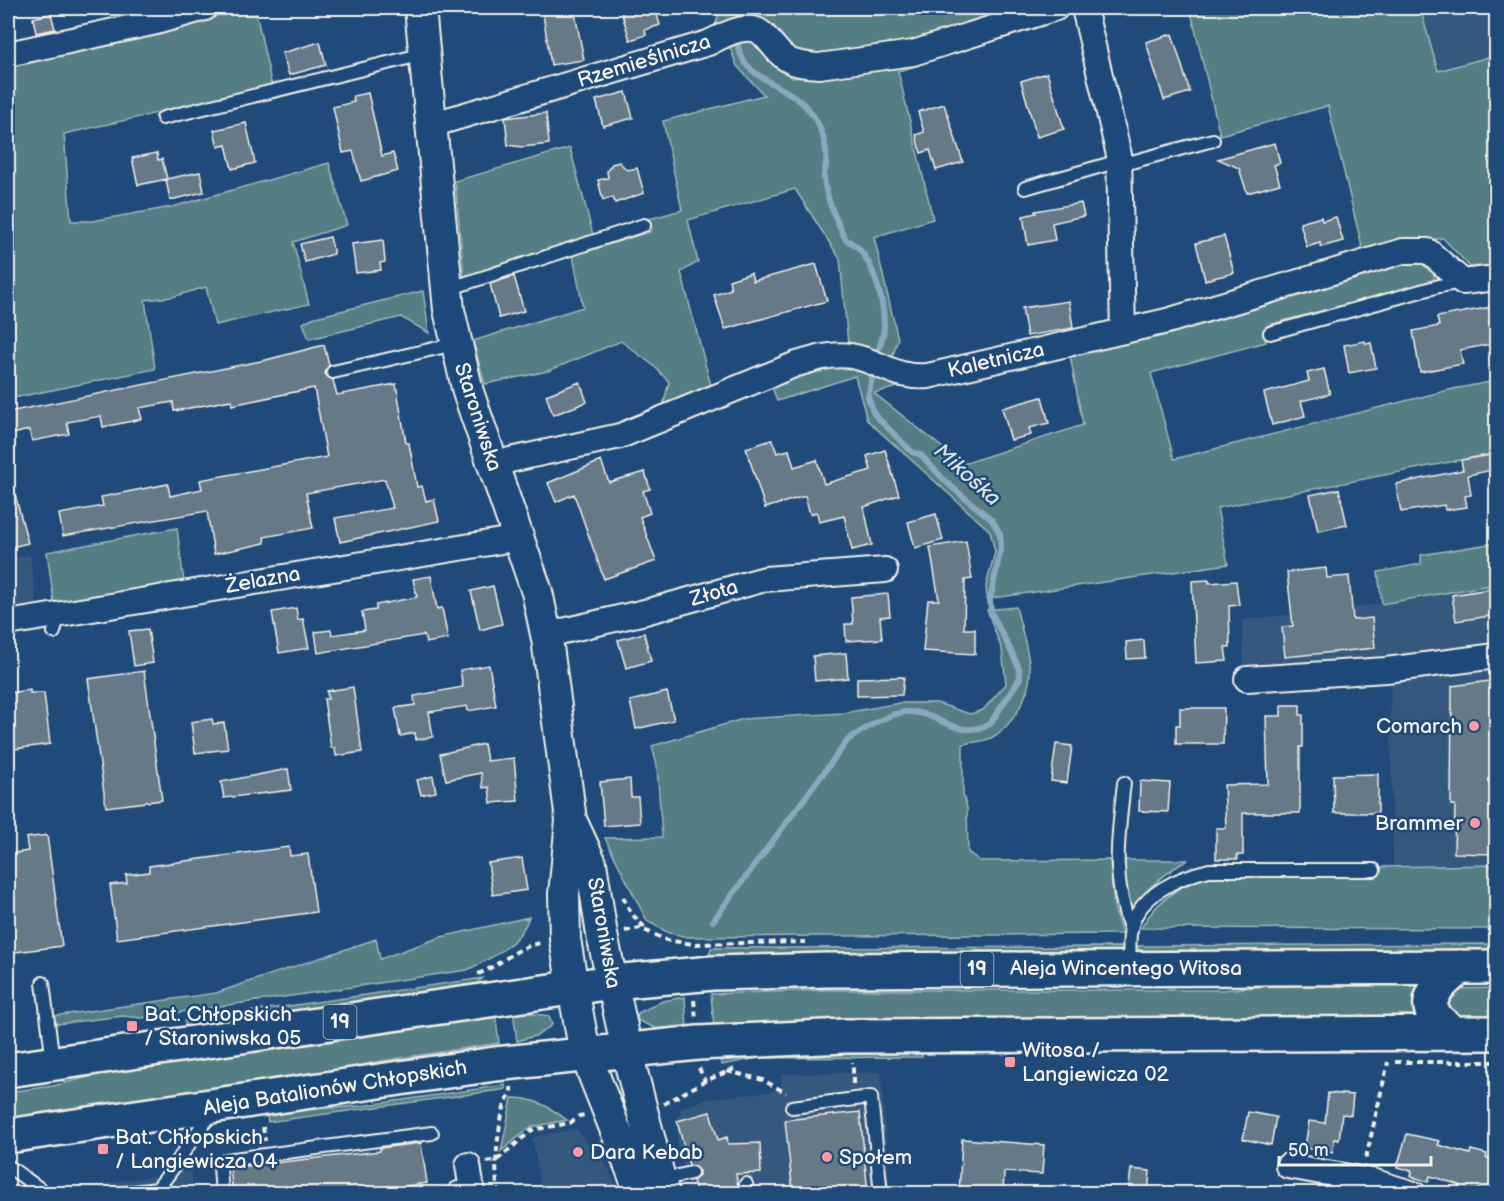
<svg xmlns="http://www.w3.org/2000/svg" width="1504" height="1201" font-family="'Balsamiq Sans',sans-serif">
<rect width="100%" height="100%" fill="#1f4a7a"/>
<filter id="ink" filterUnits="userSpaceOnUse"><feTurbulence type="fractalNoise" baseFrequency=".0167" numOctaves="2"/><feDisplacementMap in="SourceGraphic" scale="12" xChannelSelector="R" yChannelSelector="G"/><feConvolveMatrix kernelMatrix="1 2 1 2 8 2 1 2 1" color-interpolation-filters="sRGB"/></filter>
<g filter="url(#ink)">
<path fill="#34587e" d="M1420,8H1496V55L1438,71Z
M30,555L37,608L8,613V559Z
M1496,584V647L1244,673L1242,620L1382,604Z
M1496,667V865L1393,867L1390,677Z
M881,1072L890,1193H692L677,1146V1121L681,1108L707,1099L782,1090L781,1074Z
M576,1129L609,1169L620,1193H542L532,1137Z
M191,1171L194,1193L28,1194Z"/>
<path fill="#547d84" stroke="#a4b7b6" stroke-width="1.5" d="M235,8H255L272,87L64,134L71,221H92L172,207L329,163L347,225L293,242L309,304L215,325L206,287L172,297L145,300L155,369L8,399V66L136,36Z
M721,8H1030L903,49L815,59L787,45L713,31Z
M1190,8H1420L1438,71L1496,55V265L1470,267L1443,238L1396,246L1364,255L1328,106L1220,135Z
M748,35L756,41L792,78L906,62L916,66L898,71L933,219L874,237L898,339L892,358L848,344L840,259L795,189L688,220L698,262L681,272L711,386L663,406L669,382L654,366L621,341L548,371L485,384L473,341L583,307L573,256L652,231L649,219L682,210L663,121L764,95L737,66L729,45Z
M570,148L593,235L464,278L455,181Z
M1404,258L1434,266V281L1268,325L1263,330L1266,342L1151,373L1174,459L1453,389L1496,381V453L1217,508L1228,564L987,599L986,586L995,552L990,531L867,420L855,376L777,401L773,390L784,378L805,369L857,363L910,384L874,393L963,464L1083,425L1069,350Z
M423,291L429,333L401,317L309,339L303,323L312,318Z
M177,528L184,583L54,602L47,552Z
M1496,543V584L1382,604L1378,572L1421,564V555Z
M1016,607C1021,628 1029,651 1030,672C1030,696 1012,727 991,738C982,742 973,742 963,744V795L967,808L968,852L980,861L1110,860L1114,907L1122,934L688,937L669,933L647,921L605,838L662,837L657,766L652,746L743,719L844,713L900,703H937L970,714L983,710L1006,684L1002,650L987,610Z
M1125,860H1188C1164,873 1146,888 1131,911L1124,882Z
M1496,865V929L1141,928C1150,912 1161,900 1177,890C1189,882 1200,883 1207,870Z
M529,917C520,944 491,959 467,970L141,1018L123,1016L57,1024L53,1016L216,993L376,939L380,959L441,937Z
M1496,944V952L1142,954L1137,946Z
M1124,947L1118,954L708,959L711,948Z
M483,978L474,986L226,1025L185,1026V1021Z
M1428,979L1420,1021L714,1027L711,994L822,990H1221L1314,982Z
M1496,988V1021L1455,1022L1441,1008L1452,989Z
M685,997L687,1029L655,1028L637,1020L638,1013L663,1001Z
M513,1011L549,1016L552,1025L538,1035L517,1041Z
M495,1012L499,1043L376,1062L250,1090L8,1124V1092L53,1086L127,1067Z
M889,1047L922,1052V1057L758,1058L722,1065L720,1061L738,1054Z
M505,1085L506,1089L501,1090L268,1122L266,1112L361,1106Z
M512,1098C535,1098 548,1106 567,1120L531,1127L501,1151Z"/>
<g fill="none" stroke-linecap="round" stroke-linejoin="round">
<path stroke="#8ba9be" stroke-width="6" d="M736,23L743,8
M737,37C738,81 785,81 808,109C821,124 828,145 826,165C825,170 823,174 824,179C827,200 836,221 846,240C872,249 884,301 884,326C884,336 879,348 876,358
M713,921L848,740C865,729 885,714 906,712C937,710 955,741 990,724L1020,678L1019,668L1011,651L991,612L990,600L1001,548L1000,534L992,520L947,483L921,455L912,452L874,414L868,397L874,368"/>
</g>
<path fill="#667987" stroke="#f4f1e8" stroke-width="1.5" d="M542,8H574L584,60L551,65Z
M620,8H655L660,25L645,30L646,35L630,40Z
M51,14L55,29L36,33L33,18Z
M1172,34L1190,92L1164,100L1146,42Z
M320,42L326,65L289,75L282,53Z
M1047,73L1064,129L1037,137L1021,81Z
M626,92L633,118L603,126L596,100Z
M368,93L382,156L393,153L398,171L361,181L353,151L343,153L333,107L354,102L353,96Z
M944,104L963,162L936,170L930,150L921,153L918,144L916,135L924,132L918,112Z
M546,113L549,144L522,147L508,145L505,118Z
M246,123L255,163L232,169L226,145L218,147L214,130Z
M1275,143L1280,163L1274,165L1280,184L1247,193L1239,168L1218,159Z
M157,153L158,160L162,159L167,179L138,185L132,158Z
M619,162L627,170L637,168L644,193L615,203L613,197L603,200L598,180L608,178L607,171L612,164Z
M200,172L204,192L170,200L166,179Z
M1081,203L1084,216L1052,223L1055,240L1028,245L1023,216L1036,213L1035,211Z
M1321,217L1322,221L1336,217L1343,241L1321,247L1320,243L1307,247L1300,223Z
M1224,236L1234,273L1205,280L1196,243Z
M330,237L334,254L305,262L300,244Z
M383,240L385,262L380,263L381,270L356,273L352,244Z
M816,264L827,301L725,329L714,295L731,289L729,280L751,273L753,281Z
M514,276L524,311L499,318L490,284Z
M1069,301L1073,328L1027,336L1022,308Z
M1497,306V343L1460,350L1463,364L1420,372L1413,331L1439,326L1437,317Z
M1365,341L1366,344L1371,343L1376,368L1349,373L1344,345Z
M324,345L329,365L325,374L333,380L337,395L396,384L406,443H409L417,487L422,486L426,501L434,499L439,521L340,542L335,518L393,508L385,479L306,493L313,528L264,537L265,543L214,554L207,511L63,536L59,514L103,506L101,497L168,484L170,496L202,489L200,480L327,457L314,388L232,405L231,400L174,411L173,402L139,408L142,419L103,427L101,416L67,422L69,434L32,441L29,430L8,435V412L266,360Z
M1324,369L1330,394L1301,401L1305,416L1272,425L1264,393L1309,381L1307,373Z
M580,382L587,402L553,415L546,395Z
M1042,397L1049,423L1029,428L1031,435L1011,440L1002,408Z
M772,440L777,453L789,450L794,467L817,460L824,484L871,470L867,456L885,450L899,495L864,507L872,545L852,550L844,516L819,522L817,512L810,514L805,496L765,508L746,448Z
M1497,454V469L1468,475L1471,495L1465,496L1467,507L1445,510L1444,505L1401,512L1396,484L1463,470L1461,460Z
M601,461L609,482L645,472L650,489L643,491L650,513L640,517L656,561L604,579L574,494L556,502L548,483Z
M8,487H13L28,543L8,548Z
M1339,489L1347,525L1318,531L1310,495Z
M936,514L943,540L915,548L908,522Z
M966,541L972,579L965,580L964,629H975V654L923,651L928,600H939L930,547Z
M1326,568L1327,578L1349,576L1353,620L1372,618L1375,648L1285,657L1282,627L1293,626L1287,572Z
M431,576L437,609L442,608L448,639L426,643L424,635L318,653L315,632L331,630L332,635L365,630L362,612L376,610V605L417,597L413,579Z
M1209,580V583L1236,581L1239,605L1229,606L1230,647H1225L1227,661L1196,663L1192,581Z
M493,586L502,624L480,630L471,591Z
M1497,588V615L1456,621L1452,595Z
M888,594L890,616L880,617L882,639L846,641L845,624H853L851,597Z
M296,608L298,620L303,619L309,648L279,653L272,612Z
M148,629L153,663L134,666L129,631Z
M644,633L651,661L626,668L618,640Z
M1144,640L1145,658L1127,659L1126,642Z
M846,653L848,678L815,681L813,656Z
M489,665L496,706L468,711L467,706L429,712L433,737L416,740L415,733L400,736L395,708L415,705L414,696L463,687L460,670Z
M144,671L162,800L106,807L88,679Z
M904,677L902,695L857,696V678Z
M1497,680L1494,854L1454,853L1455,805H1451L1452,686Z
M353,687L362,752L336,756L335,748H331L324,699H328L327,691Z
M30,690V693H44L50,744L8,750V693Z
M667,692L674,720L636,729L630,701Z
M1281,705H1300V715H1303V747H1300V813H1243V855H1237L1238,859H1216V828H1226L1224,785L1268,784L1266,716H1281Z
M1180,708H1224L1223,744H1176V725H1180Z
M212,719L213,724L224,723L228,749L195,753L191,722Z
M484,744L487,761L514,758L518,801L491,803L489,787L483,788L481,773L446,780L440,754Z
M1056,744L1072,746L1067,783L1051,781Z
M288,769L291,790L224,798L221,782Z
M1378,774V813H1334L1333,775Z
M433,776L436,792L421,795L417,780Z
M630,779L631,797H638L640,823L604,826L600,782Z
M1140,781L1170,783L1168,812L1139,811Z
M47,835L62,946L8,953V903L12,902L8,854L28,851L26,838Z
M289,847L290,856L308,854L316,912L117,939L110,885L127,883L126,875L149,872V866Z
M522,858L527,890L493,895L488,863Z
M1328,1093L1353,1095L1351,1115L1342,1114L1339,1140L1334,1139L1333,1152L1305,1148L1309,1121L1325,1123Z
M710,1112L718,1140L727,1137L728,1144L760,1143L761,1173L736,1174L739,1194H697L693,1181L699,1176V1171L689,1165L677,1121Z
M860,1112L868,1194H793L785,1120Z
M1248,1112L1276,1117L1271,1145L1243,1139Z
M1407,1134L1440,1141L1438,1145L1470,1154L1471,1150L1487,1154L1486,1158L1497,1161V1179L1492,1194L1478,1189L1477,1194H1467L1458,1191L1460,1185L1430,1176L1428,1182L1411,1176L1412,1171L1397,1167Z
M962,1139L1044,1145L1042,1174L1004,1172L1003,1194H959Z
M421,1143L427,1183L349,1194H233L230,1168L380,1151V1148Z
M1131,1169L1150,1171L1148,1194H1128Z"/>
<g fill="none" stroke-linecap="round" stroke-linejoin="round">
<defs>
<path id="service" d="M163,118L424,54
M1120,165L1213,140
M1025,188L1119,161
M448,289L644,225
M1270,333L1439,286L1462,282
M333,372L455,344
M54,632L58,616
M1124,783C1118,838 1111,876 1131,931
M1130,967C1130,954 1128,941 1131,929C1138,895 1179,877 1209,870H1374
M43,983L53,1062
M792,1107L871,1097L881,1194
M8,1166L47,1194
M661,1180L691,1173
M746,1184L748,1194
M118,1194L157,1189C178,1165 191,1136 213,1113
M222,1194L220,1167L226,1160L432,1133"/>
<path id="minor" d="M1084,8L1119,155L1123,331
M8,54L156,22L205,8
M431,125L708,43C721,37 737,27 752,29C766,30 774,52 787,59C796,65 808,65 819,66L913,53L1056,8
M492,464L620,436L794,365C813,359 831,353 851,356C881,361 894,379 928,376L1167,321L1403,251H1428L1463,282L1496,278
M8,623L519,538
M546,635L649,611L765,579L885,570
M1247,679L1386,670L1496,656
M1288,1166L1372,1181L1414,1194
M459,1194L472,1191L468,1165"/>
<path id="tertiary" d="M420,8L449,310L468,392L537,592L547,639L571,820L564,894L565,939L573,988L585,1053L641,1194
M571,820L591,863L602,935L631,1068L664,1194"/>
<path id="primary" d="M1455,1033C1415,1009 1430,991 1460,967
M8,1070L612,982L713,973L827,970L1496,967
M8,1136L495,1064L698,1043L845,1036L1496,1033"/>
</defs>
<use href="#service" stroke="#f4f1e8" stroke-width="16"/>
<use href="#minor" stroke="#f4f1e8" stroke-width="28"/>
<use href="#tertiary" stroke="#f4f1e8" stroke-width="34"/>
<use href="#primary" stroke="#f4f1e8" stroke-width="38"/>
<path stroke="#f4f1e8" stroke-width="4" stroke-dasharray="6 4.5" stroke-linecap="butt" d="M623,897L631,913L646,929
M625,931L640,928L666,940L693,944L806,942
M478,974C501,965 517,946 541,943
M694,1000L696,1019
M1395,1062H1496
M699,1068L705,1081
M727,1071L763,1080L786,1093
M853,1084V1062
M664,1104L705,1081L734,1069
M263,1127L265,1141
M1366,1158L1388,1062
M487,1162L497,1160L532,1130L570,1123L579,1116L585,1115
M498,1194C494,1166 497,1131 505,1104C507,1097 512,1095 511,1087"/>
<use href="#service" stroke="#1f4a7a" stroke-width="12"/>
<use href="#minor" stroke="#1f4a7a" stroke-width="24"/>
<use href="#tertiary" stroke="#1f4a7a" stroke-width="30"/>
<use href="#primary" stroke="#1f4a7a" stroke-width="33"/>
</g>
</g>
<g fill="#ff9aa2" stroke="#1f4a7a" stroke-width="2">
<circle cx="1474" cy="726" r="6"/>
<circle cx="1475" cy="823" r="6"/>
<rect x="126" y="1020" width="12" height="12" rx="3"/>
<rect x="1004" y="1056" width="12" height="12" rx="3"/>
<rect x="97" y="1143" width="12" height="12" rx="3"/>
<circle cx="578" cy="1152" r="6"/>
<circle cx="827" cy="1157" r="6"/>
</g>
<g text-anchor="middle" dominant-baseline="central" stroke-width="5" stroke-linejoin="round" paint-order="stroke">
<g fill="#1f4a7a" stroke="#b4bfc7" stroke-width="1.5">
<rect x="960.5" y="952" width="33" height="34" rx="4.5"/>
<rect x="323.5" y="1005" width="33" height="34" rx="4.5"/>
</g>
<g font-size="20" font-weight="bold" fill="#f4f1e8">
<text x="977" y="969">19</text>
<text x="340" y="1022">19</text>
</g>
<g font-size="21" fill="#f4f1e8" stroke="#1f4a7a">
<text transform="translate(644 61) rotate(-17)">Rzemieślnicza</text>
<text transform="translate(996 360) rotate(-13)">Kaletnicza</text>
<text transform="translate(478 417) rotate(72)">Staroniwska</text>
<text transform="translate(263 580) rotate(-10)">Żelazna</text>
<text transform="translate(714 593) rotate(-16)">Złota</text>
<text transform="translate(604 933) rotate(80)">Staroniwska</text>
<text x="1126" y="968">Aleja Wincentego Witosa</text>
<text transform="translate(335 1088) rotate(-9)">Aleja Batalionów Chłopskich</text>
</g>
<g font-size="21" fill="#f4f1e8" stroke="#1f4a7a" text-anchor="start">
<text x="1462" y="726" text-anchor="end">Comarch</text>
<text x="1463" y="823" text-anchor="end">Brammer</text>
<text x="144" y="1014">Bat. Chłopskich<tspan x="144" dy="24">/ Staroniwska 05</tspan></text>
<text x="1022" y="1050">Witosa /<tspan x="1022" dy="24">Langiewicza 02</tspan></text>
<text x="115" y="1137">Bat. Chłopskich<tspan x="115" dy="24">/ Langiewicza 04</tspan></text>
<text x="590" y="1152">Dara Kebab</text>
<text x="839" y="1157">Społem</text>
</g>
<g font-size="22" font-style="italic" fill="#dadfde" stroke="#1f4a7a">
<text transform="translate(967 475) rotate(42)">Mikośka</text>
</g>
</g>
<rect width="1504" height="1201" fill="none" stroke="#1f4a7a" stroke-width="30"/>
<rect x="15" y="15" width="1474" height="1171" fill="none" stroke="#f4f1e8" stroke-width="2" filter="url(#ink)"/>
<path d="M1279 1156v9h152v-9" fill="none" stroke="#f4f1e8" stroke-width="3"/>
<text x="1288" y="1156" font-size="18" fill="#f4f1e8" stroke="#1f4a7a" stroke-width="4.5" paint-order="stroke">50 m</text>
</svg>
